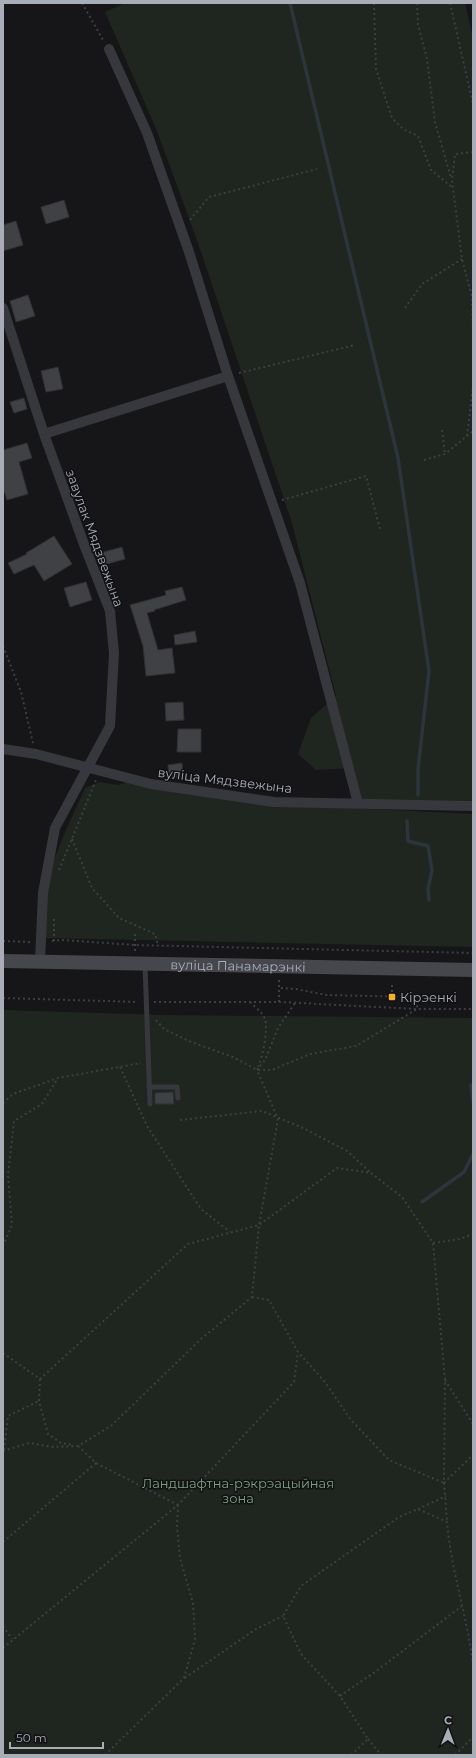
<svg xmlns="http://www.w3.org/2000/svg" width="476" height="1758" font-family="Montserrat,sans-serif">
<rect width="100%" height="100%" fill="#161618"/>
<path fill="#1e261f" d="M125,3H465L473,38V801L362,799L354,768L316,770L298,754L311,718L336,696L292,523L199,246L157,131L105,12Z
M100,782L118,785L129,782L274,804L473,814V947L46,938C46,922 44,904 47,889C53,853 71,820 85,788Z
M3,1010L164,1015L473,1018V1755H3Z"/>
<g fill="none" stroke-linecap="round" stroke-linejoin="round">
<path stroke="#2c353c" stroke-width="3.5" d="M290,3L398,458L429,671L418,769V795
M407,821L408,841L428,846L432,870L428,889L429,900
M471,1085L473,1101
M422,1202L464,1172L473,1154"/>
</g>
<path fill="#404145" stroke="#303034" d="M64,200L69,217L46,224L41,207Z
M16,221L23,245L3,251V225Z
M28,295L35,316L16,322L10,301Z
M58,367L63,389L46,392L41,371Z
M24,398L27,409L14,413L10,402Z
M27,443L32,458L19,462L28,494L7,500L3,488V450Z
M54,536L72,564L44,581L34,565L14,574L8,563L27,554L26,553Z
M122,547L125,559L103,565L100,553Z
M86,582L92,600L70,607L64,588Z
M182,587L186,600L154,610L155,611L147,613L158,650L172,648L175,673L146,676L143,646L130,605L166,595L165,591Z
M195,631L197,642L175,645L174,635Z
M183,702L184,720L166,721L165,703Z
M178,729H201V752H177Z
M182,763L183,777L169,778L168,765Z
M173,1092L174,1104H155V1093Z"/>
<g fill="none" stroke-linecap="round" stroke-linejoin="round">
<path stroke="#3d3f44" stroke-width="2" stroke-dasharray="2 3" stroke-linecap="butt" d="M82,3L103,40
M374,3L376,69L392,118L403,129L418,136L431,170L453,188
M417,3L418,24L427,59L435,122L451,178
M450,3L473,104
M473,152L455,154L452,180L462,259L472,297L473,331
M190,220L209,197L317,169
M405,308L422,284L462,259
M239,373L355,345
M442,430L445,454
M467,436L473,386
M424,460L445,454L473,431
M282,500L366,476L380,529
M3,646L21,692L33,743
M72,839L92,888L119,918L155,934L158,945
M59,870L96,780
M3,941L30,942
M52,941L62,940L135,945L473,953
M54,941V916
M135,951V933
M392,997V982
M3,998L138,1002
M154,1002H279L417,1009H473
M250,1002C255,1007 262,1012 265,1019C268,1029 263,1057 258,1067
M279,1002V980
M156,1020L164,1029L191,1042L233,1057L257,1070H272L310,1054L356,1046L417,1009V997L326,995L296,989L279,988
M120,1067L147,1126L201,1209L230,1232
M257,1070L265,1060L278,1028L295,1003
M3,1103L13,1094L58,1078L141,1063
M180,1120L262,1111L303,1128L347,1151L370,1172
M433,1243L460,1239L473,1234
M3,1246L12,1225L8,1175L14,1121L42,1104L58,1078
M252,1297L269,1300L298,1352L325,1382L351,1420L389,1460L444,1483
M3,1353L40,1379L188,1244L259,1225L337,1168L371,1173L402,1197L433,1243L445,1380L444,1483L447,1522
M40,1379L39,1401L48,1434L61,1443L74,1445
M445,1380L473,1424
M78,1446L96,1463L178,1505
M4,1450L8,1416L39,1401
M3,1451L29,1443L53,1447L78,1446L111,1426L201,1339L252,1297L259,1225L278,1119L257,1070
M444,1483L473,1455
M418,1509L446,1496
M3,1542L96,1463
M3,1626L12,1639
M3,1648L178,1505L294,1382L298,1352
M185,1678L256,1629L283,1616
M340,1696L379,1669L462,1606
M368,1739L381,1755
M105,1755L184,1678L195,1639L193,1603L180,1558L177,1526L178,1505
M351,1755L368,1739L340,1696L301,1654L283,1616L301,1586L399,1517L418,1509L447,1522C451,1570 467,1616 473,1664
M455,1755L473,1737"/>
<path stroke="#37383d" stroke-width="5" d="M145,965L150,1104
M149,1087H177L178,1098"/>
<path stroke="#37383d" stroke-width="10" d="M109,49L147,133L189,252L228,376L300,583L358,803
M3,308L44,434L85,547L110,611L114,653L110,726L55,828L43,893L40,961
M44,434L228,376
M3,749L36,754L151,784L274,802L473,806"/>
<path stroke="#45474d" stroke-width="14" id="s1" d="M3,961L473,970"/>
</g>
<rect fill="#f2b134" stroke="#111113" stroke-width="1.5" x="388" y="993" width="8" height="8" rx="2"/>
<g text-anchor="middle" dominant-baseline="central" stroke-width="3" stroke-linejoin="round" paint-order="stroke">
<g font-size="13" fill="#a8adb8" stroke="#111113">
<text transform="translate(95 538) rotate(70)">завулак Мядзвежына</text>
<text transform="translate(225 780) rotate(7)">вуліца Мядзвежына</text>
<text stroke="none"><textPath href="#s1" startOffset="235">вуліца Панамарэнкі</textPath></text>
</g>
<g font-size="13" fill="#a8adb8" stroke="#111113" text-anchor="start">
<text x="400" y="997">Кірэенкі</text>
</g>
<g font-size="13" fill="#7fa381" stroke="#111113">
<text x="238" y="1483">Ландшафтна-рэкрэацыйная<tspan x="238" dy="15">зона</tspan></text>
</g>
</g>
<rect width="476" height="1758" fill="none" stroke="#a8adb8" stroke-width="8"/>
<g transform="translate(448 1730) rotate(1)" stroke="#111113" stroke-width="3" paint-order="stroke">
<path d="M0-3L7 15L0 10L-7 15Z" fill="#a8adb8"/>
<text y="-6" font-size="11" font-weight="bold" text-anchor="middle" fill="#a8adb8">С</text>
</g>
<path d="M10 1742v6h93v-6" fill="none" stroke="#a8adb8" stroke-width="2"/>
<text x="16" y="1742" font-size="12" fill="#a8adb8" stroke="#111113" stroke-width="3" paint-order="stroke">50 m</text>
</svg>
